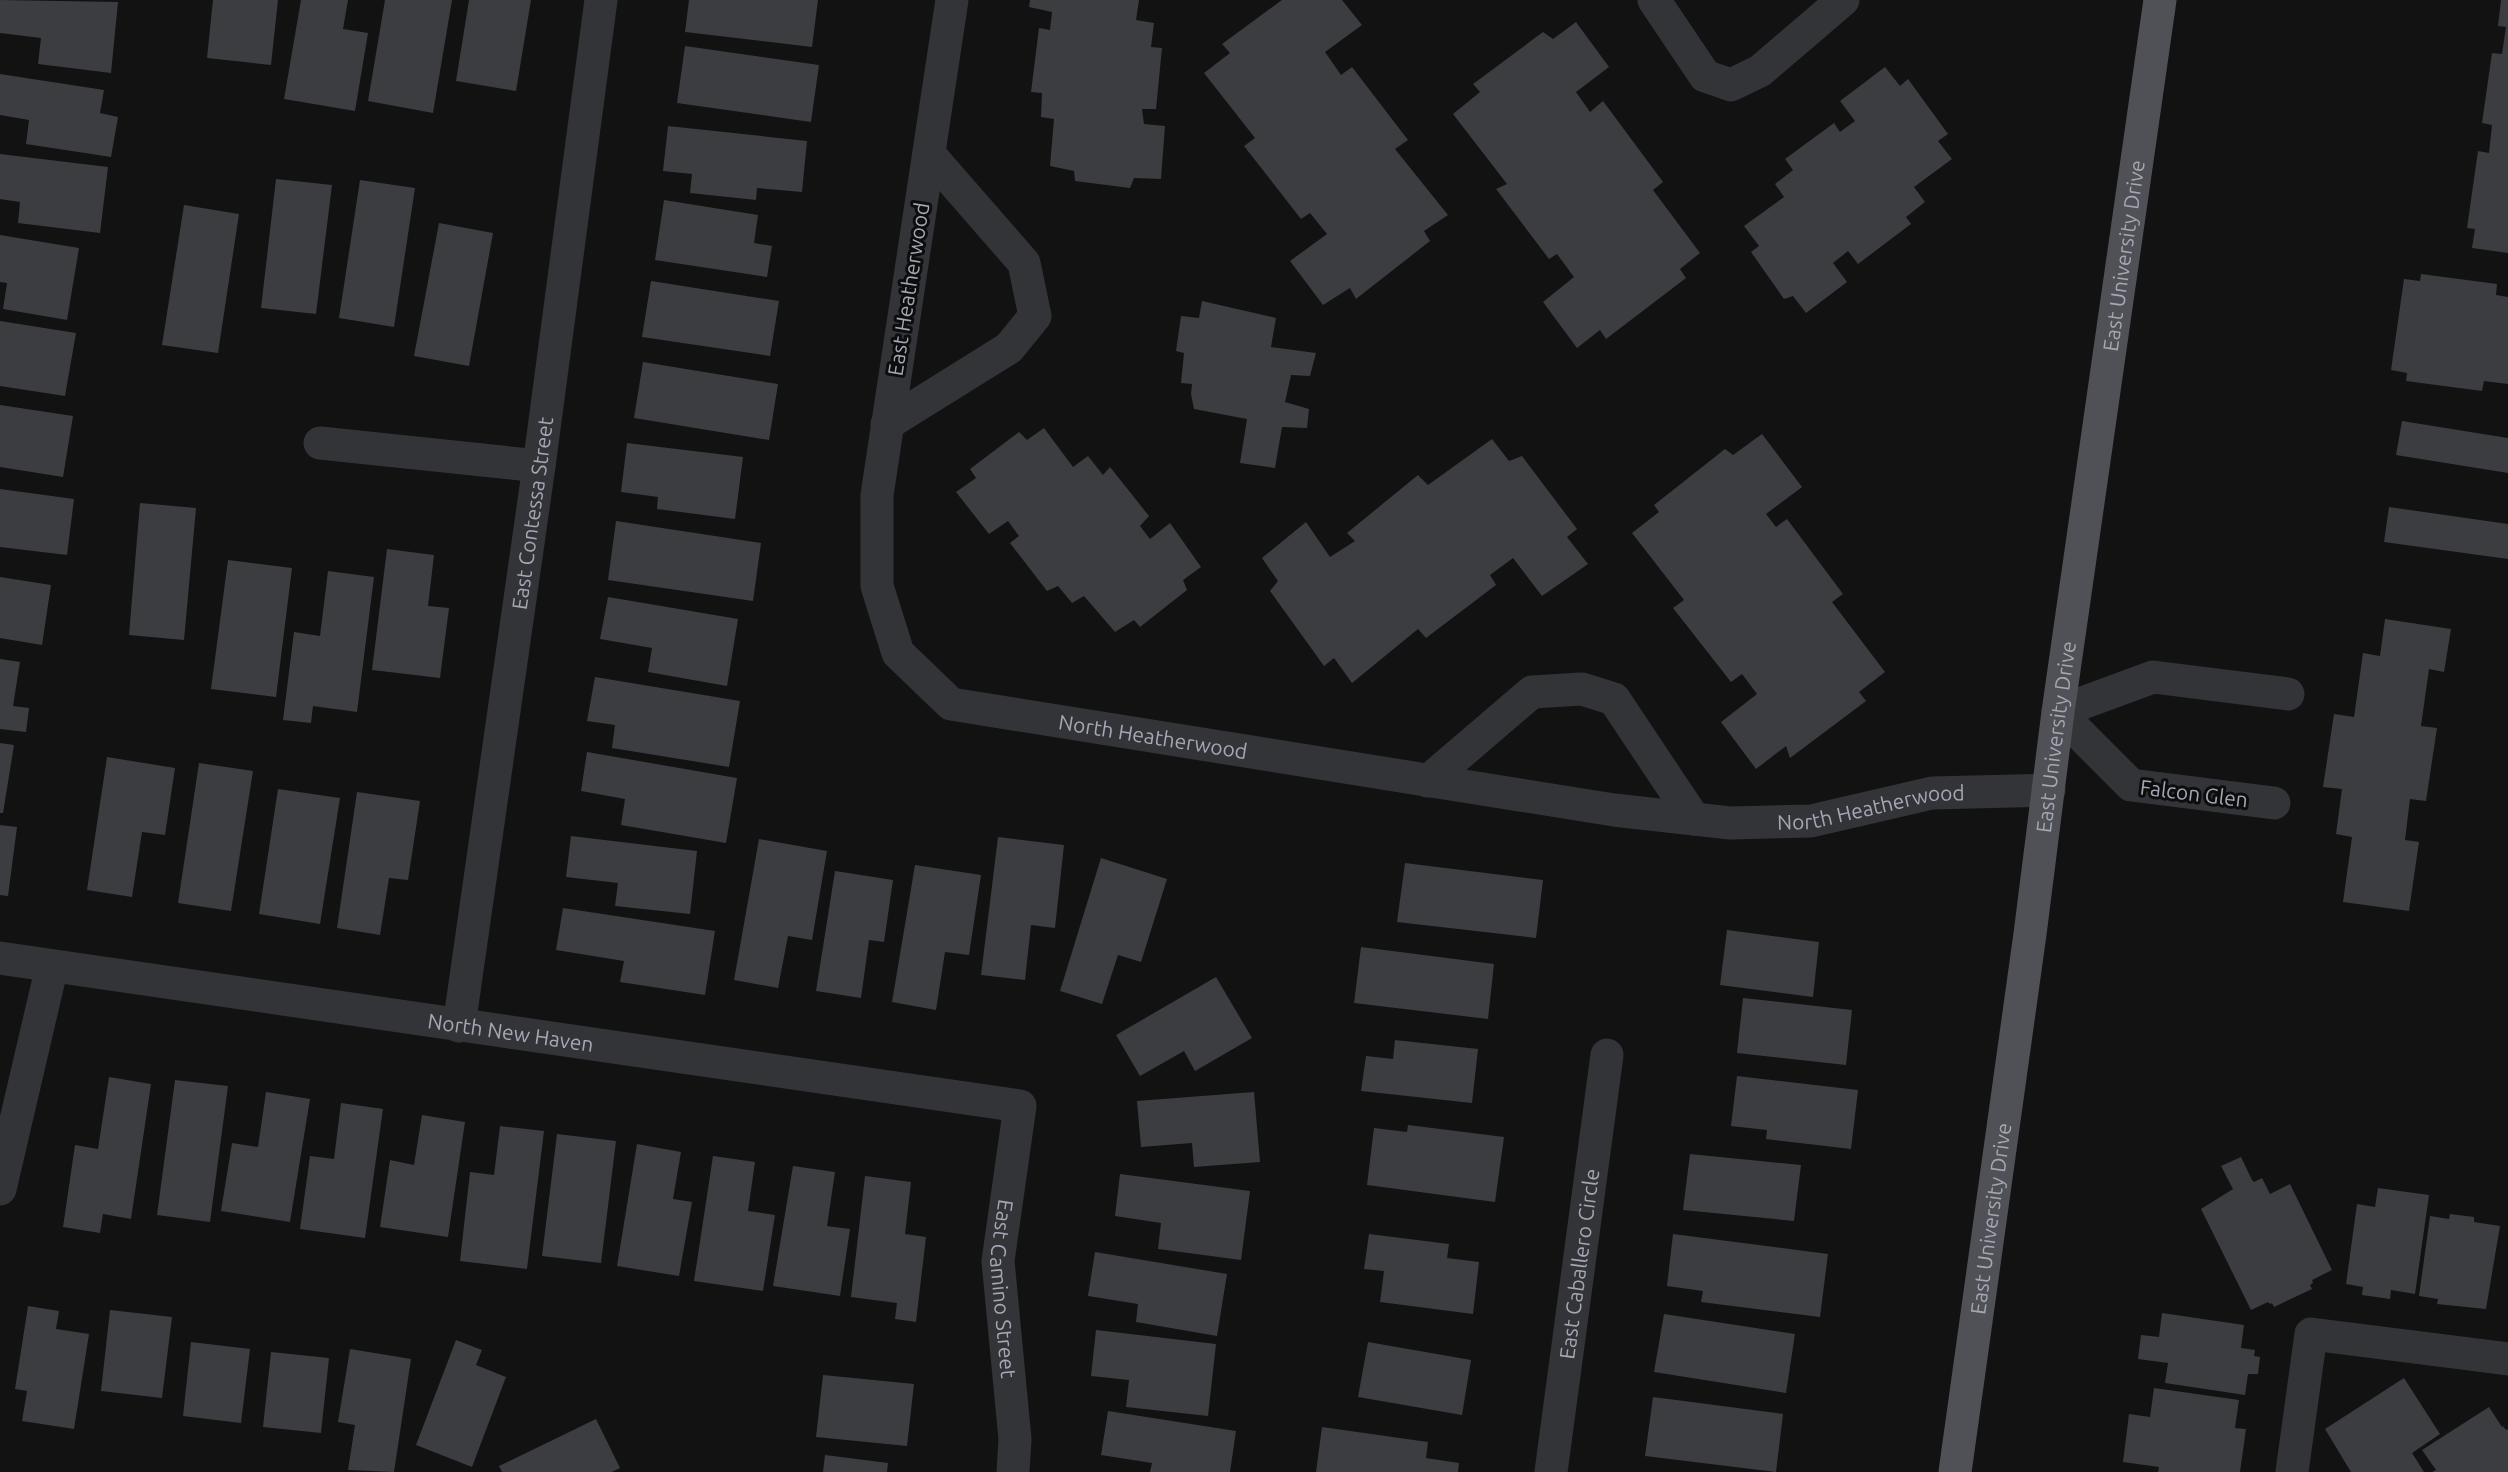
<svg xmlns="http://www.w3.org/2000/svg" width="2508" height="1472" font-family="Ubuntu,sans-serif">
<rect width="100%" height="100%" fill="#121213"/>
<path fill="#3c3d40" d="M0,0L118,2L111,73L38,64L41,38L0,33Z
M213,0H278L271,65L207,58Z
M301,0H348L343,29L368,33L355,111L284,99Z
M385,0H452L433,113L368,101Z
M469,0H531L516,91L456,81Z
M689,0H818L812,47L685,32Z
M1030,0H1139L1136,20L1154,23L1151,47L1162,48L1156,109H1142L1144,124L1165,126L1161,179L1134,178L1130,188L1075,181L1074,171L1050,166L1054,119L1041,117L1042,93L1031,92L1039,28L1050,30L1052,12L1029,7Z
M1282,0H1342L1362,25L1325,52L1341,75L1352,67L1408,140L1395,149L1448,215L1424,231L1430,241L1356,299L1350,288L1323,305L1290,261L1327,234L1310,213L1301,219L1244,146L1255,138L1204,73L1230,53L1222,44Z
M2501,0H2508V253L2472,248L2475,229L2467,228L2478,151L2489,153L2492,125L2482,123L2492,53L2502,54L2506,27L2498,26Z
M1576,22L1609,67L1576,92L1590,112L1603,101L1663,182L1653,190L1700,253L1680,269L1686,278L1606,339L1600,330L1577,348L1543,302L1574,277L1557,254L1549,259L1496,189L1507,184L1453,114L1480,92L1473,84L1543,32L1553,39Z
M685,46L819,65L811,122L677,103Z
M1885,67L1900,86L1908,79L1948,134L1938,141L1952,159L1914,187L1925,202L1906,217L1911,224L1858,264L1848,251L1833,263L1847,282L1806,313L1793,296L1784,299L1751,252L1759,246L1744,226L1784,197L1775,184L1793,170L1785,159L1834,123L1840,132L1855,121L1840,101Z
M0,74L104,90L100,113L118,117L111,157L26,144L29,120L0,115Z
M668,126L807,141L802,192L757,188L756,200L690,193L692,174L663,171Z
M0,154L108,167L100,233L18,223L20,202L0,199Z
M276,179L332,185L316,314L261,308Z
M360,180L415,188L394,327L339,318Z
M664,200L758,215L754,243L772,246L767,277L655,260Z
M184,205L239,214L218,353L162,345Z
M439,223L493,233L469,366L414,356Z
M0,235L79,248L67,320L3,309L7,283L0,282Z
M2421,274L2497,284L2496,295L2508,297V384L2484,381L2482,391L2406,381L2407,373L2391,370L2404,279L2420,281Z
M651,281L779,301L770,356L642,337Z
M1202,301L1276,318L1271,347L1316,353L1310,376L1291,375L1285,402L1309,409L1307,428L1282,427L1275,468L1240,463L1247,419L1194,409L1191,394L1192,384L1181,383L1184,353L1176,351L1181,316L1199,318Z
M0,321L76,333L65,396L0,386Z
M643,362L778,384L769,440L634,418Z
M0,405L73,416L63,477L0,467Z
M2402,421L2508,438V473L2396,455Z
M1044,428L1073,467L1088,456L1103,475L1110,467L1149,516L1140,526L1150,539L1170,523L1201,567L1183,580L1187,590L1140,627L1134,620L1115,632L1084,596L1072,603L1058,586L1047,591L1010,543L1019,536L1008,521L989,534L956,492L976,478L970,469L1019,432L1027,440Z
M1762,434L1802,487L1766,514L1776,527L1787,519L1843,594L1832,602L1885,672L1859,692L1866,701L1790,758L1786,746L1756,769L1721,722L1757,694L1742,674L1731,682L1673,608L1684,600L1632,533L1659,512L1654,505L1725,449L1733,455Z
M1492,439L1509,461L1522,456L1577,529L1567,537L1588,564L1542,596L1513,558L1490,575L1496,585L1426,638L1418,629L1352,683L1334,658L1324,666L1270,591L1278,581L1262,558L1306,522L1330,557L1355,541L1347,533L1418,475L1428,485Z
M627,443L743,457L735,519L657,509L658,497L621,492Z
M0,489L74,499L67,555L0,547Z
M140,503L196,508L184,640L129,635Z
M2389,507L2508,524V559L2384,542Z
M616,521L761,543L753,601L608,580Z
M387,549L434,555L428,606L449,608L440,678L372,670Z
M228,560L292,568L276,697L211,689Z
M328,571L374,577L357,712L313,706L311,723L283,720L294,632L320,636Z
M0,577L51,585L42,645L0,638Z
M608,597L738,619L727,686L648,672L652,648L600,639Z
M2385,619L2451,629L2444,672L2429,669L2421,726L2437,728L2426,801L2410,799L2405,840L2419,842L2409,911L2343,902L2352,837L2336,834L2342,789L2323,787L2334,714L2354,717L2363,653L2380,656Z
M0,659L20,662L13,706L29,708L26,732L0,729Z
M595,677L740,701L729,767L612,748L615,725L587,721Z
M0,743L14,745L3,813H0Z
M587,752L737,778L726,843L621,825L625,799L581,791Z
M107,757L175,768L165,835L142,832L132,897L87,890Z
M199,763L253,771L231,911L178,903Z
M278,789L340,798L320,924L259,914Z
M357,792L420,801L408,880L389,878L380,935L337,928Z
M0,825L17,827L8,896L0,895Z
M571,836L697,851L690,914L615,906L618,883L566,877Z
M998,837L1064,845L1055,928L1031,925L1025,980L981,975Z
M759,839L827,851L812,940L788,936L778,988L734,980Z
M1101,858L1167,879L1141,962L1118,955L1102,1004L1060,991Z
M1405,863L1543,880L1536,938L1397,922Z
M915,865L981,875L969,955L945,952L936,1010L892,1002Z
M835,871L893,880L884,942L869,940L861,998L816,991Z
M563,908L715,931L705,995L620,982L624,961L556,950Z
M1727,930L1819,942L1813,997L1720,985Z
M1361,947L1494,964L1488,1019L1354,1003Z
M1216,977L1252,1038L1195,1071L1184,1051L1140,1076L1116,1035Z
M1743,998L1852,1010L1846,1065L1737,1053Z
M1395,1040L1478,1049L1472,1103L1361,1091L1366,1056L1393,1059Z
M1737,1076L1858,1090L1851,1149L1766,1139L1767,1130L1731,1126Z
M109,1077L151,1084L131,1219L103,1214L100,1233L63,1227L75,1145L98,1149Z
M175,1080L228,1086L210,1222L157,1215Z
M266,1092L310,1099L290,1222L221,1211L232,1143L258,1147Z
M1254,1092L1260,1162L1194,1167L1192,1143L1141,1147L1137,1101Z
M341,1103L383,1109L365,1238L300,1229L310,1156L334,1159Z
M422,1115L465,1122L448,1237L380,1227L390,1160L414,1165Z
M1408,1125L1504,1137L1495,1202L1367,1185L1374,1128L1407,1132Z
M500,1126L544,1131L527,1269L460,1261L470,1172L494,1175Z
M557,1134L616,1141L601,1263L542,1256Z
M637,1144L681,1152L673,1199L692,1202L679,1276L617,1266Z
M1690,1154L1801,1165L1794,1221L1683,1210Z
M713,1156L755,1162L748,1211L775,1215L763,1291L694,1281Z
M2241,1157L2252,1180L2254,1182L2262,1178L2270,1194L2290,1184L2332,1270L2312,1280L2313,1283L2310,1285L2312,1289L2274,1307L2272,1303L2270,1304L2268,1302L2251,1310L2201,1209L2233,1189L2221,1166Z
M793,1166L835,1172L827,1226L850,1229L840,1296L773,1286Z
M1120,1174L1250,1191L1241,1260L1158,1249L1161,1223L1115,1216Z
M865,1176L911,1182L905,1234L926,1237L916,1322L895,1319L897,1303L851,1297Z
M2378,1188L2429,1195L2415,1294L2391,1290L2390,1299L2362,1295L2363,1287L2346,1284L2357,1204L2375,1207Z
M2450,1214L2474,1217V1222L2500,1226L2486,1309L2437,1304L2438,1299L2419,1296L2430,1216L2449,1219Z
M1369,1234L1449,1244L1447,1258L1479,1262L1473,1314L1380,1302L1384,1271L1364,1269Z
M1673,1234L1828,1254L1820,1317L1701,1302L1703,1291L1667,1286Z
M1095,1252L1227,1274L1217,1336L1136,1322L1138,1304L1088,1296Z
M28,1306L59,1311L56,1329L89,1334L74,1429L22,1421L27,1391L15,1389Z
M110,1310L172,1317L162,1398L101,1391Z
M2162,1313L2244,1325L2241,1348L2255,1350L2254,1356L2260,1357L2258,1374H2248L2245,1395L2165,1383L2168,1363L2138,1359L2141,1335L2159,1337Z
M1664,1314L1795,1334L1786,1393L1654,1372Z
M1096,1330L1216,1344L1208,1416L1126,1407L1129,1380L1091,1376Z
M456,1340L482,1350L476,1365L506,1377L472,1467L416,1445Z
M191,1342L250,1349L241,1423L183,1416Z
M1368,1342L1471,1360L1462,1415L1358,1397Z
M350,1349L411,1359L394,1472L348,1470L355,1425L338,1422Z
M271,1352L329,1358L321,1433L263,1427Z
M823,1375L914,1384L907,1446L816,1437Z
M2404,1378L2440,1434L2412,1453L2424,1472H2351L2325,1429Z
M2154,1388L2239,1400L2235,1428L2246,1429L2240,1472H2158L2159,1467L2123,1462L2129,1414L2150,1417Z
M1653,1397L1783,1414L1776,1472L1645,1456Z
M2489,1407L2502,1427L2503,1426L2506,1430L2508,1429V1472H2432L2436,1470L2422,1450Z
M1108,1411L1236,1431L1230,1472H1150L1152,1463L1101,1455Z
M596,1419L620,1468L612,1472H502L499,1466Z
M1322,1427L1428,1442L1426,1458L1459,1463L1458,1472H1316Z
M825,1455L888,1463L887,1472H823Z"/>
<g fill="none" stroke-linecap="round" stroke-linejoin="round">
<g stroke="#333438" stroke-width="33">
<path id="s1" d="M952,0L877,495V586L898,653L951,704L1614,810L1730,823L1811,821L1932,793L2049,790"/>
<path d="M1654,0L1705,76L1731,85L1760,71L1843,0"/>
<path d="M887,424L1009,348L1035,316L1024,263L929,154"/>
<path d="M320,443L539,466"/>
<path d="M1428,781L1532,692L1582,689L1614,699L1694,819"/>
<path d="M2274,803L2131,785L2058,712L2153,677L2288,694"/>
<path id="s2" d="M0,958L1020,1106L998,1261L1015,1439L1013,1472"/>
<path id="s3" d="M459,1026L539,466L601,0"/>
<path d="M0,1189L52,966"/>
<path id="s4" d="M1551,1472L1607,1055"/>
<path d="M2292,1472L2311,1334L2508,1359"/>
</g>
<path stroke="#4f5157" stroke-width="33" id="s5" d="M1955,1472L2030,934L2058,712L2160,0"/>
</g>
<g text-anchor="middle" dominant-baseline="central" stroke-width="6" stroke-linejoin="round" paint-order="stroke">
<g font-size="21" fill="#a3a8b4" stroke="#0d0d0e">
<text stroke="none"><textPath href="#s5" startOffset="1228">East University Drive</textPath></text>
<text transform="translate(908 289) rotate(-81)">East Heatherwood</text>
<text stroke="none"><textPath href="#s3" startOffset="518">East Contessa Street</textPath></text>
<text stroke="none"><textPath href="#s1" startOffset="940">North Heatherwood</textPath></text>
<text stroke="none"><textPath href="#s5" startOffset="742">East University Drive</textPath></text>
<text transform="translate(2194 793) rotate(7)">Falcon Glen</text>
<text stroke="none"><textPath href="#s1" startOffset="1666">North Heatherwood</textPath></text>
<text stroke="none"><textPath href="#s2" startOffset="516">North New Haven</textPath></text>
<text stroke="none"><textPath href="#s5" startOffset="256">East University Drive</textPath></text>
<text stroke="none"><textPath href="#s4" startOffset="210">East Caballero Circle</textPath></text>
<text stroke="none"><textPath href="#s2" startOffset="1215">East Camino Street</textPath></text>
</g>
</g>
</svg>
